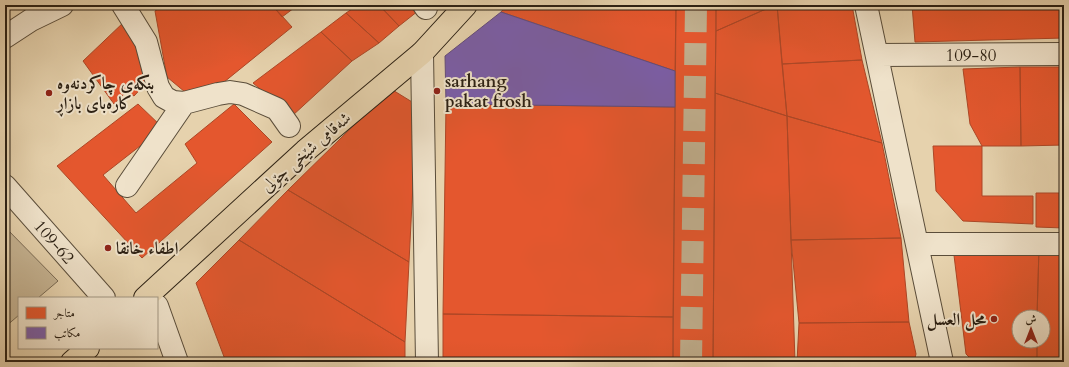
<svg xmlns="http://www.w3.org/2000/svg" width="1069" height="367" font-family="Cardo,Amiri,serif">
<rect width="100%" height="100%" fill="#e6d2ad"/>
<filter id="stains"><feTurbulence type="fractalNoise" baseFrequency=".005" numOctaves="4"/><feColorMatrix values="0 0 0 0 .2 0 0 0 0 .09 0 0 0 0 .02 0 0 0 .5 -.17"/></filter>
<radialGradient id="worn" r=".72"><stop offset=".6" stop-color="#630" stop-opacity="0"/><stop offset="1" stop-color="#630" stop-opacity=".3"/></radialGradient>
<path fill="#c6b493" stroke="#796a54" d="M5,227L58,281L38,298H19V315L5,327Z"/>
<path fill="#e4572e" stroke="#ad4726" d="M165,5H272L292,27L208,95L191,97L167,77L155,11Z
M272,5H298L282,17Z
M358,5H379L399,26L379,43L346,13Z
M379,5H412L418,11L399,26Z
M507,5H676L675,71L501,12Z
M676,5H716L713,362H673Z
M716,5H775L716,31Z
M775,5H777L787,116L715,93L716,31Z
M777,5H852L862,60L782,64Z
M912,5H1064V38L915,42Z
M346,13L379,43L352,61L321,32Z
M125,21L135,30L149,80L134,96L127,91L114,104L83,61Z
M321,32L352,61L292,116L253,83Z
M862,60L882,143L787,116L782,64Z
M1020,67H1064V145L1021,146Z
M1020,67L1021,146H982L970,124L963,69Z
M391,89L417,105L409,262L288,190Z
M715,93L787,116L795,362H713Z
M138,104L163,128L103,175L136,213L197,163L185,144L234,104L272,142L142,258L57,166Z
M446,104L675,107L673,317L443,314Z
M787,116L882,143L901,238L791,240Z
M933,146H982V196H1033V224L963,221L936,191Z
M288,190L409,262L405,342L239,240Z
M1036,193H1064V228L1036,227Z
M901,238L909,322L799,323L791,240Z
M239,240L405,342V362H226L196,283Z
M953,247L1039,248L1037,317H1019V341H1037V362H974L966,354Z
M1039,248H1064V362H1037V341H1043V317H1037Z
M443,314L673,317V362H443Z
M909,322L916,354L914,362H797L799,323Z"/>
<path fill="#7b5ea7" stroke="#634c7b" d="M501,12L675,71V107L446,104L445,56Z"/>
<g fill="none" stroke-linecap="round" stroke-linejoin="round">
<path stroke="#c1af8e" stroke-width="22" stroke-dasharray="22 11" stroke-linecap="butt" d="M691,362L696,5"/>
<defs>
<path id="minor" d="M123,5L146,42L158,87L164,97L173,102L184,103L218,94L230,92L243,94L277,109L289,126
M424,5L426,8
M866,5L942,362
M5,37L31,20L62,5
M422,53L427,362
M877,55L1064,54
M5,186L104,298
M127,186L184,103
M917,244H1064
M157,306L177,362"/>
<path id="primary" d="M145,298L305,151L422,53L466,5
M72,362L88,348"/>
</defs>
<use href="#minor" stroke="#5a4d3a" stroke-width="24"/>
<use href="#primary" stroke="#2c2114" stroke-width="24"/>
<use href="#minor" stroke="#efe2ca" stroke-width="22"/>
<use href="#primary" stroke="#e6d2ad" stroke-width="22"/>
</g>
<g fill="#8f2418" stroke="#efe2ca" stroke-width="1.5">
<circle cx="437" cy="91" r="4"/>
<circle cx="49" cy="93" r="4"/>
<circle cx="108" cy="248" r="4"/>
<circle cx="994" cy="319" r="4"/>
</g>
<g text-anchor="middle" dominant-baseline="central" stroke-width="4" stroke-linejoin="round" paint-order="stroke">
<g font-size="17" fill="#2c2114" stroke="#efe2ca">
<text x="971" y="55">109-80</text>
<text transform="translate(306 152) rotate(-41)">شەقامی شێخی چۆلی</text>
<text transform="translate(54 242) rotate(49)">109-62</text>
</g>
<g font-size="17" font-weight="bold" fill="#2c2114" stroke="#efe2ca" text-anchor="start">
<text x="445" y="81">sarhang<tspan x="445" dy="20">pakat frosh</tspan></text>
<text x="57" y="83">بنکەی چاکردنەوە<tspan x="57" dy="20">کارەبای بازاڕ</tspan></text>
<text x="116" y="248">اطفاء خانقا</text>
<text x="986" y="319" text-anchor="end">محل العسل</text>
</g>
</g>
<rect width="1069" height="367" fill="none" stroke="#e6d2ad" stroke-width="20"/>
<rect x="6" y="6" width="1057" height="355" fill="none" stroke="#2c2114" stroke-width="2"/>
<rect x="10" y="10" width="1049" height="347" fill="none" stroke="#2c2114"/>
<rect x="18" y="297" width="140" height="52" fill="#efe2ca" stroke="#a19581"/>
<rect x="26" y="307" width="20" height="12" fill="#e4572e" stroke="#a19581"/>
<text x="54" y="317" font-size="12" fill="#2c2114">متاجر</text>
<rect x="26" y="327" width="20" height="12" fill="#7b5ea7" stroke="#a19581"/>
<text x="54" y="337" font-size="12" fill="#2c2114">مكاتب</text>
<g transform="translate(1031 329)"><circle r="19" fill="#efe2ca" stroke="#a19581"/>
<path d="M0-3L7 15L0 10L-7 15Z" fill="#8f2418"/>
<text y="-6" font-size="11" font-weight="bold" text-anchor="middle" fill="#2c2114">ش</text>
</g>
<rect width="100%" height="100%" filter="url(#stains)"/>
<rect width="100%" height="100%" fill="url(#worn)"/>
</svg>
